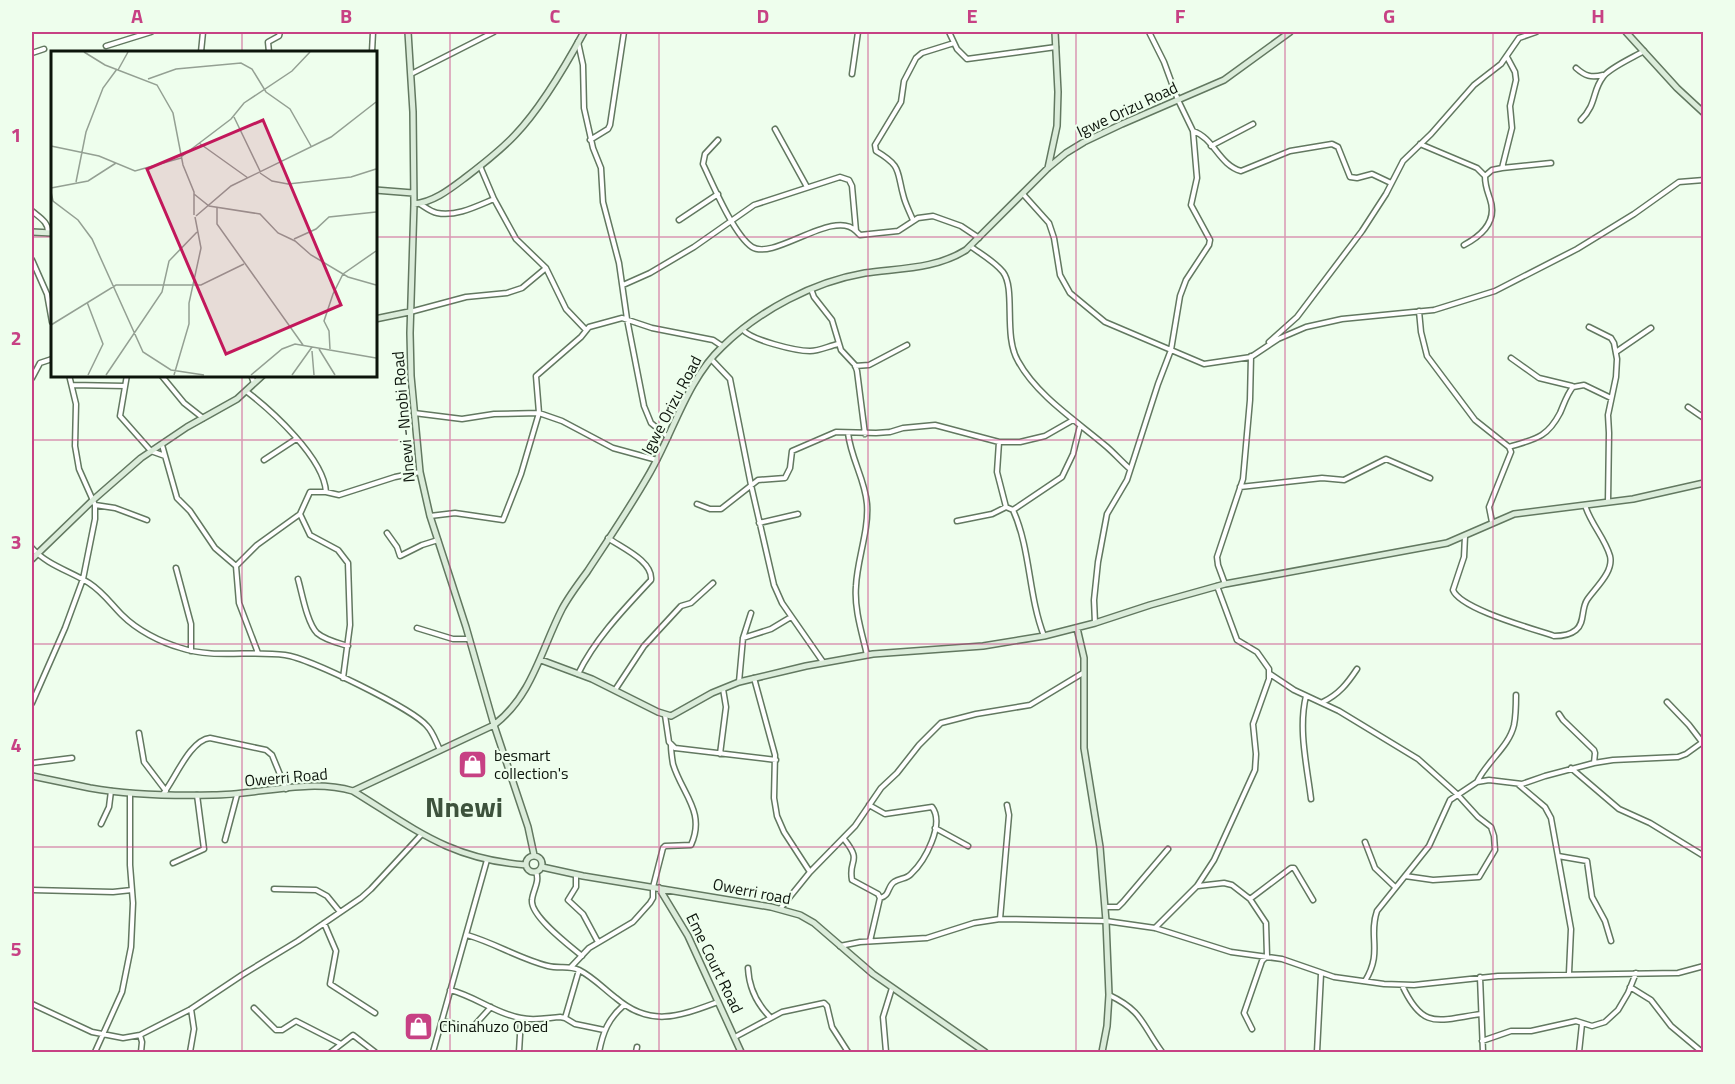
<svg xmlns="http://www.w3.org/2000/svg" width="1735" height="1084" font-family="'Titillium Web',sans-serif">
<rect width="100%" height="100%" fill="#eefeed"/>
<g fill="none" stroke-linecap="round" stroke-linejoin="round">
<defs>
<path id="street" d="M949,32L957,49L967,59L1056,47
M578,42L583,65L584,108L593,148L601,168L603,202L619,263L627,319L644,406L651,423L668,437
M106,46L151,32
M201,52L203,32
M269,52L268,42L279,36L280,32
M372,52L373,32
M32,53L44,49
M1576,68C1585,76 1591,78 1603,75
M411,74L494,32
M852,74L858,32
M1581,120C1597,104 1592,91 1603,77C1609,68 1634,57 1644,51
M775,129L807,187
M1193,131C1214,138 1219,165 1241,171L1290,151L1332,144L1338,147L1350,177L1357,178L1372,174L1391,183
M590,140L608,129L610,125L624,32
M718,140L705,154L703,164C713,185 734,235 752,247C774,261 834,208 856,231
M1420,144L1477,168L1485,176
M1211,146L1253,124
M480,166L494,199L516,239L546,268L566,309L586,330
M1502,168L1551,163
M1023,194L1049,223L1054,238L1060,275L1070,293L1105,322L1204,364L1251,357L1278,339L1306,327L1342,319L1434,310L1495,291L1577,249L1634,214L1679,182L1704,180
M420,204C425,207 431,212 437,213C456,217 477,206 494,199
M32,211C39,217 49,222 48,233
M679,220L718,194
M913,220C910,213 906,205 904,198C896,171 903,167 876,151L875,145L901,102L904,81L916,58L922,53L954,43
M1464,245C1481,236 1498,222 1490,199C1487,190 1485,186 1485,176L1492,170L1502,168L1512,128L1510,106L1516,80L1515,72L1507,57
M970,246C981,254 994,261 1003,272C1016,289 1003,336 1018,361C1037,396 1078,422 1107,447C1115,454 1122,462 1130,469
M32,260L47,294L52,322
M623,285L650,273L694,247L754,205L840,177L849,180L852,186L856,231L860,235L898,231L918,218L933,216L961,226L979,238
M811,289L814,297L832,320L841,350L855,365L857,371L865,434
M1419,311L1421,332L1427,356L1475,420L1509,447L1511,452L1489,507L1492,522
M410,312L466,297L507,293L522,288L546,268
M1589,327L1611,338L1614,343L1617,359L1616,377L1608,415L1609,433L1608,502
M743,330C752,340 795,351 810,351C819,351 829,346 838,344
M1269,342L1297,317L1362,231L1386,194L1403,161L1431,134L1474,85L1501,64L1519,38L1536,32
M1616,352L1651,328
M1511,358L1539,378L1572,386
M711,359L730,379L751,485L774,585L782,603L823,662
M855,366L869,365L907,345
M127,375L120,416L151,451L165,456
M161,375L184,403L203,418
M251,375L254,383
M32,378L40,363L52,359
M72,385L125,386
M246,391C272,411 324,458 326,492
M1688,407L1704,418
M414,413L462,419L494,414L539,413L562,421L613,448L657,460
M848,433C851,459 865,479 867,504C869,531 857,560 856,586C854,609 862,633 867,655
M999,442L997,472L1006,507
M162,445L177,498L190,511L215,548L236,566
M1509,447C1535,439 1547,438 1560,413C1564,404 1567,394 1573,387L1584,385L1611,398
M264,460L296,439
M1240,487L1322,478L1344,480L1386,459L1430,478
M697,504L710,509H721L758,480L785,478L790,468L792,451L836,432L876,433L890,432L903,428L935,425L999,442H1020L1045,436L1073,420
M95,505L115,508L147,520
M1013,510L1062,477L1073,454L1080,426
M300,514L310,535L338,550L348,563L350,625L343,678
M430,516L455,513L503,520L521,474L539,413L536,376L581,337L589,327L622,318L652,328L713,340L722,346
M957,521L992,514L1006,507L1013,510C1031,550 1028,595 1044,636
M759,523L798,514
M387,533L397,547L400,556L422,545L438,540
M1465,536L1464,557L1453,590C1460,609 1534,629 1554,636C1561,636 1570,635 1576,630C1585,623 1581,609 1587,600C1595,588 1614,572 1610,556C1605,538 1590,523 1585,505
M32,548C47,565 70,571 89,583C103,592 111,604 122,615C137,630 160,642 181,648C214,659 251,650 285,655C309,658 413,709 427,726C433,732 436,742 440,750
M176,568L191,624V651
M298,579C302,593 307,623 317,633C325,640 338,643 348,646
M1225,584L1218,565L1217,557L1243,479L1250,400L1251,356
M1095,623L1094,600L1098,562L1107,514L1127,480L1158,384L1171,350L1180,296L1186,280L1209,245L1210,240L1191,205L1197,178L1193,131L1178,100L1164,62L1149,32
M417,628L453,639H469
M743,638L771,629L791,617
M258,653L239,603L236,566L257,545L300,514L310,492H326L339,495L395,477L420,472
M578,674C595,639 624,609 651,580C653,561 622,548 608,538
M1270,674L1294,690L1339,711L1418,759L1457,794L1478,817L1491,827L1494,836L1495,850L1479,877L1433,880L1405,876
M754,678L775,755L774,798L777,816L784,832L810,872
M739,682L743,638L751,613
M615,690L644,646L681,606L691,603L713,583
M1306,696C1298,729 1307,766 1311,799
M1323,702C1339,694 1347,684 1357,669
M1667,702L1689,725L1702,742
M32,703L65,628L83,579L95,519V505L79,469L75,446L76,404L69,375
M1559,714L1563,720L1594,750L1595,753L1594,763
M665,715L669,742L675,748L776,760
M139,733L144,762L166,791
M720,754L726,707L723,689
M32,763L72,758
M1571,768L1619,809L1650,823L1704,856
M1477,782C1487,761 1509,747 1514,725C1516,715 1516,705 1516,695
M1519,785L1545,807L1551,818L1571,929L1569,973
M163,794C175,779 190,740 210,738L266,750L272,755L286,789
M869,805L885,814L932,807C945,824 925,861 911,874C907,879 900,878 894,882C887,887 890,896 880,898
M101,824L109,807L111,791
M935,828L968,846
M844,839C863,863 848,858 852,880L878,894L880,898L870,941
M225,840L237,795
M1365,842L1375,868L1395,887
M1558,856L1587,861L1592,897L1605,921L1611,941
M173,863L204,849L197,795
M536,872C540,882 533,890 532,900C530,916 570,946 582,956
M576,875V887L568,900L583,914L598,942
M1198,886L1224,883L1232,885L1250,899L1266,923L1267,956L1262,961L1244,1013L1252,1029
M274,889L316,890L327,896L340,912
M32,890L113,892L132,890
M1250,899L1291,868H1294L1313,900
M1105,907H1118L1123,902L1168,849
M780,909L810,872L855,826L881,788L897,773L919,745L941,723L976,714L1030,705L1083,673
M1000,919L1009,815L1007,805
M324,923L336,951L330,984L375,1013
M1155,928L1197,886L1214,860L1255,770L1256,754L1253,724L1269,679V669L1257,652L1237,640L1217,586
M467,935C495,943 520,959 548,966C559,969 569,965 579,970C593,977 604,989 616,998C651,1028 680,1016 718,1002
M840,946L860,942L927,938L974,923L1000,919L1106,921L1155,928L1231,952L1282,959L1334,977L1384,984L1414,985L1498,976L1678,973L1704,966
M571,967L589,948L633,922L650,903L653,898V887L663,848L665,846L691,845C706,812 682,794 673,764C672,758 671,751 671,745
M748,968C749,988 756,1003 770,1017
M1480,977L1483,1052
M1365,981C1383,952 1368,937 1377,911L1429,846L1450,800L1477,782L1489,780L1522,784L1545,776L1594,763L1613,760L1678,757L1686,754L1704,741
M1402,985C1423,1031 1438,1020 1481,1014
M1630,987L1651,1000L1671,1026L1702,1052
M450,990C475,996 496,1014 521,1018C534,1021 547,1018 560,1017L565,1018L575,1024L604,1030
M1109,995C1143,1011 1142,1025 1162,1052
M32,1004L92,1032L123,1038L140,1035L191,1009L242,975L298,941L361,898L371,889L421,835
M254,1008L276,1030H282L296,1021L341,1044
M565,1018L579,970
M442,1021L472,1028L491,1007
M140,1035L142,1042L141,1052
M735,1037L782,1012L824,1003L827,1006L832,1027L848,1052
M1482,1041L1511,1031H1531L1576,1021L1592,1026L1605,1022L1618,1010L1628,993L1636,973
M95,1052L122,992L131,947L133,903L130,865V793
M190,1052L194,1029L191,1009
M331,1052L353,1035L375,1052
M433,1052L487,860
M519,1052L521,1018
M599,1052C603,1032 608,1019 624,1005
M636,1052L637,1047
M886,1052L883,1017L892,988
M1317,1052L1321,974
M1579,1052L1582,1024"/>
<path id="secondary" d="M408,32L413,112L414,204L410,333L411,376L420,472L430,516L466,627L494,725L528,827L534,855
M1626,32L1677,88L1704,113
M1048,168L1057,126L1058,92L1055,32
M375,190L413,193
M414,204C434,202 450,189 466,177C483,164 500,151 515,135C541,108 566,65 584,32
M32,232L52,233
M375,319L409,312
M32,559L93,500L141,458L187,427L237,399L263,375
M1077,628L1084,658V748L1100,847L1106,921L1109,995L1107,1026L1102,1052
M541,660L592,679L658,712L671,716L712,693L739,682L806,666L873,654L983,646L1044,636L1095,623L1150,605L1225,584L1447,543L1514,514L1633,499L1704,483
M32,776C51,780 70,784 90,788C130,795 172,796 213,795C258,795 308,778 353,791C415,829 449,859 526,865
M353,791L494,725C532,696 541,650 562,609C569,596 578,584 587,572C608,540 629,509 648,476C673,434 686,381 722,347C760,310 813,282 865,273C900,268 936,269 966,250L1048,168L1066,153L1084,142L1122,124L1224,80L1290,32
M526 864a8 8 0 1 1 16 0a8 8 0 1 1-16 0Z
M542,867L583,876L771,907L800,915L814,923L873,974L985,1052
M659,888L688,936L741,1052"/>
</defs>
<use href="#street" stroke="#627860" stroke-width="7"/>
<use href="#secondary" stroke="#627860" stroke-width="8"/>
<use href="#street" stroke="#fff" stroke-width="4"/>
<use href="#secondary" stroke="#dbecda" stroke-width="5"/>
</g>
<path fill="none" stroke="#c74184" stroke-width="1.5" stroke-opacity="0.55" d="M242,32V52M450,32V1052M659,32V1052M868,32V1052M1076,32V1052M1285,32V1052M1493,32V1052M32,237H52M375,237H1704M242,375V1052M32,440H1704M32,644H1704M32,847H1704"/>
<defs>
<symbol id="shop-square" viewBox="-11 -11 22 22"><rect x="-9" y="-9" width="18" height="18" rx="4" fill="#c74184" stroke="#eefeed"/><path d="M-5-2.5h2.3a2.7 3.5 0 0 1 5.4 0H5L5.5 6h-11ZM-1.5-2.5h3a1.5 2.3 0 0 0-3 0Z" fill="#fff"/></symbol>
</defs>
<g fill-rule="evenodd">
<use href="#shop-square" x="456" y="748" width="33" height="33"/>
<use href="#shop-square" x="402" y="1010" width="33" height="33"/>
</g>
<g text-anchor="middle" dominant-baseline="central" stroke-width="4.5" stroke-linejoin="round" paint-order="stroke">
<g font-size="16" fill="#0c140b" stroke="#eefeed">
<text transform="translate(1127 109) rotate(-25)">Igwe Orizu Road</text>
<text transform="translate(671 405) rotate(-62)">Igwe Orizu Road</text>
<text transform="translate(403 417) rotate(-95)">Nnewi -Nnobi Road</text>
<text transform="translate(286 777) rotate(-5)">Owerri Road</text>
<text transform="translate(752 891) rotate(11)">Owerri road</text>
<text transform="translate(715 963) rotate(64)">Eme Court Road</text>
</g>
<g font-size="16" fill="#0c140b" stroke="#eefeed" text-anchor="start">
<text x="494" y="755">besmart<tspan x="494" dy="18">collection's</tspan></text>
<text x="439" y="1026">Chinahuzo Obed</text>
</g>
<g font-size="28" font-weight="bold" fill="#3d523c" stroke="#eefeed">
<text x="464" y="806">Nnewi</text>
</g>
</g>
<g transform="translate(51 51)">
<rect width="326" height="326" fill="#eefeed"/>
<path fill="none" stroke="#94a093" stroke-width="1.5" d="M33,1L54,14L106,34L122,62L132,114L143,141V164M67,19L77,1M97,28L125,18L190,12L201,18L215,41L239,58L260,95M183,66L209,120M148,92L197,127M0,95L48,105L84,120L130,107M130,106L180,68L193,52L241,20L259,1M209,122L221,130L237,133L300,126L325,118M25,131L35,81L52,37L66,18M0,137L37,130L65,112M0,141L2,150L27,169L41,188L92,301L120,319L153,324M143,143L158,155L209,163L227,182L244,190L260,204L297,226L325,234M166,157V173L252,294M145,165L180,135L280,86L325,51M243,188L265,178L278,166L325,161M36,251L52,293L37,324M0,274L65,234H150L193,213M268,298L284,324M279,298L278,280L273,270L282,243L292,223L325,200M261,300L263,324M55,324L111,241L118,210L146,181M123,324L138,273V252L150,197L144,166M200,324L231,298L244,293L325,307M241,324L261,296"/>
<path fill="#c2185b" fill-opacity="0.15" stroke="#c2185b" stroke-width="3" d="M212,69L290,254L175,303L96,118Z"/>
<rect width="326" height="326" fill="none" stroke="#0c140b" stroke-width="3"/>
</g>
<rect width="1735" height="1084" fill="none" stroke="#eefeed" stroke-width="66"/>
<rect x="33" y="33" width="1669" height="1018" fill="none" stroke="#c74184" stroke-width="2"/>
<g font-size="20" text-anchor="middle" font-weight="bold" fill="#c74184">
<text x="137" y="23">A</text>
<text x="346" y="23">B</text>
<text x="555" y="23">C</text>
<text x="763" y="23">D</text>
<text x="972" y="23">E</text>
<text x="1180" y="23">F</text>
<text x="1389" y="23">G</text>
<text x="1598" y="23">H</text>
<text x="16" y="142">1</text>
<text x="16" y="345">2</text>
<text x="16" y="549">3</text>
<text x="16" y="752">4</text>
<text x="16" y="956">5</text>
</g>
</svg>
